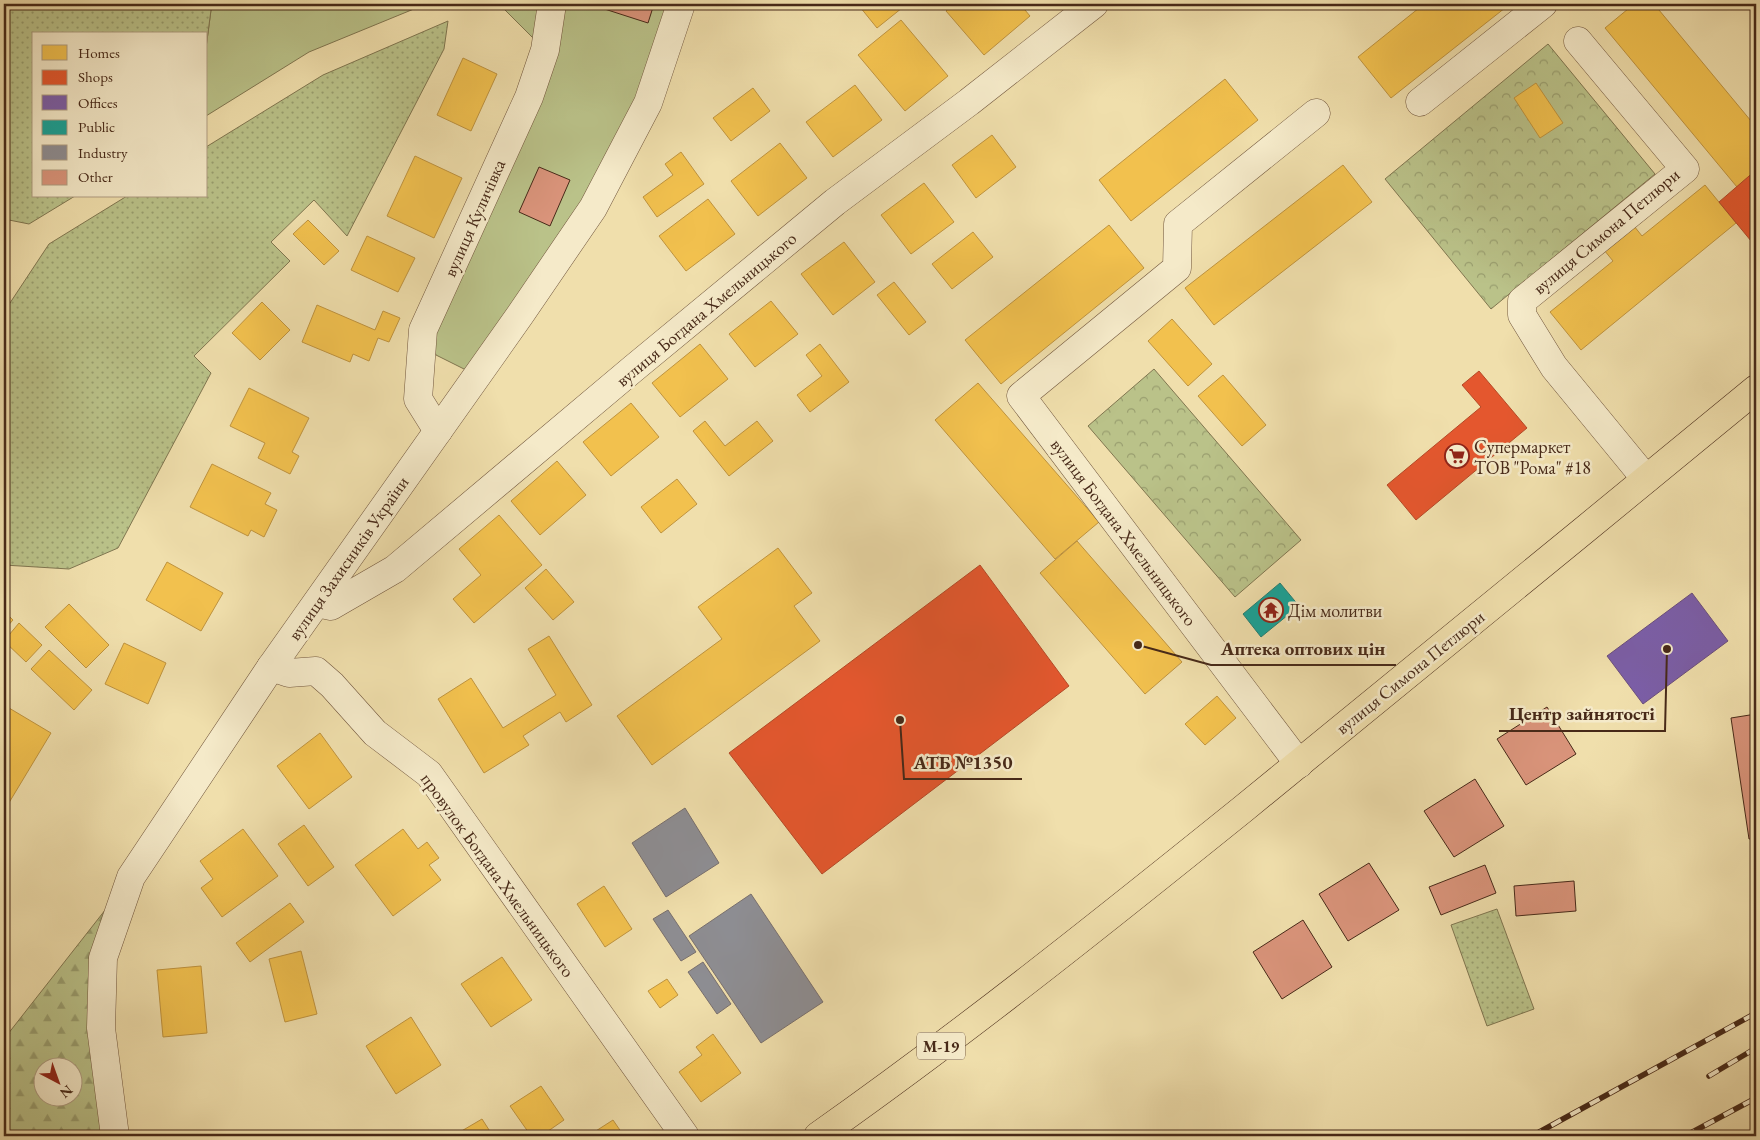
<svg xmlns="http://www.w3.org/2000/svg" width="1760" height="1140" font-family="'EB Garamond',serif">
<defs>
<pattern id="forest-firs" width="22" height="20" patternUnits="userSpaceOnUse" patternTransform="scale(1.25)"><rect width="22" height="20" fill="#bac289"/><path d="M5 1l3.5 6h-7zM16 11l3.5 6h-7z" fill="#999e6f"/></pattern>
<pattern id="park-crowns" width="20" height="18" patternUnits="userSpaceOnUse" patternTransform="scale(1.25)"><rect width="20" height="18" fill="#bac289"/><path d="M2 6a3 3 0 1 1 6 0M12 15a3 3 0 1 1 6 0" fill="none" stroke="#999e6f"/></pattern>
<pattern id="garden-dots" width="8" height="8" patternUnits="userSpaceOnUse" patternTransform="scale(1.25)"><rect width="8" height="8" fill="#bac289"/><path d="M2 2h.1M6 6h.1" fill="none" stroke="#999e6f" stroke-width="1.8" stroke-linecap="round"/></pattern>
</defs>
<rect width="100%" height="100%" fill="#f0dfac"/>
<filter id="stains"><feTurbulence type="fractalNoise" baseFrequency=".004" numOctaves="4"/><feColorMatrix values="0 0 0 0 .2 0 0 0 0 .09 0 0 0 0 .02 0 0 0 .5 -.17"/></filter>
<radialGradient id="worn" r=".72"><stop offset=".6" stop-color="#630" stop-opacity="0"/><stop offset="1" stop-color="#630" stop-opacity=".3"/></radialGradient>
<path fill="#bac289" stroke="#807650" d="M208,4H426L309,52L206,116V48L211,10Z
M496,4H681L648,103L478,376L436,355L423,330L541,46L499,4Z"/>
<path fill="url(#forest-firs)" stroke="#807650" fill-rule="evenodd" d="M131,877L103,958L115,1136H4V1039ZM42,1068H72V1098H42Z"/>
<path fill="url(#park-crowns)" stroke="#807650" d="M1548,44L1655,174L1491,309L1385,179Z
M1154,369L1301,540L1235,597L1088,426Z"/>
<path fill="url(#garden-dots)" stroke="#807650" d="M4,4H208L211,10L206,48V34H34V196H75L29,224L4,219Z
M448,21L444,49L347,236L314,200L271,242L290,261L194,356L211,373L118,548L69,569L4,565V312L49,244L127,196H206V147L323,75Z
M1497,909L1534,1009L1487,1026L1451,925Z"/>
<path fill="#f2c14e" stroke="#bf933e" d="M864,4H907L877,28L860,7Z
M954,4H1020L1030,16L984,55L946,11Z
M1424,4H1510L1391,98L1358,57Z
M1634,4H1654L1756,127V170L1737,187L1605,28Z
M901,20L948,76L905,111L858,55Z
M463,58L497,74L471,131L437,115Z
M1225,79L1258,120L1131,221L1099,180Z
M1536,83L1563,123L1540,138L1514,98Z
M855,85L882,120L833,157L806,122Z
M753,88L770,111L731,141L713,118Z
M992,135L1016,167L976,198L952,165Z
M780,143L807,178L758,216L731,181Z
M681,152L704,184L657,217L643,197L673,175L665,164Z
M415,156L462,178L434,238L387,216Z
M1343,165L1372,202L1214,325L1185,288Z
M924,183L954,222L911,254L881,215Z
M1705,185L1736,223L1581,350L1550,312L1613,261L1600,245L1630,221L1642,236Z
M708,199L735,234L686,271L659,236Z
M308,220L339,251L324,265L293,234Z
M1109,225L1144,268L1001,384L965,340Z
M973,232L993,257L952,289L932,264Z
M367,236L415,258L398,292L351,270Z
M844,242L875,282L833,315L801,274Z
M894,282L926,322L909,335L877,295Z
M771,301L798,334L755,367L729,334Z
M262,302L290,330L260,360L232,333Z
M317,305L375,330L383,311L400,318L389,342L378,338L369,361L353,354L350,362L302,342Z
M1172,319L1212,364L1188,386L1148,341Z
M700,344L728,379L680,417L652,383Z
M820,344L849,382L810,412L797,395L822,376L806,355Z
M1223,375L1266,425L1242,446L1198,396Z
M978,383L1099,522L1055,559L935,420Z
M249,388L309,418L292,452L299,456L290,474L258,458L265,443L230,426Z
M631,403L659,437L611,476L583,442Z
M705,421L725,446L757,421L773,441L729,476L693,431Z
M557,461L586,495L540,535L511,501Z
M212,464L271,493L265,504L277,510L264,537L251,530L248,536L190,507Z
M677,479L697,504L661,533L641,507Z
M499,515L542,565L474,623L453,599L481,575L459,549Z
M1077,541L1182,662L1145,694L1040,573Z
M778,548L812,593L794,606L820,641L652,765L617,716L722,639L698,607Z
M167,562L223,593L201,631L146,600Z
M546,569L574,602L553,620L525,588Z
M69,604L109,645L86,668L45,627Z
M4,611L13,620L4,630Z
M19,623L42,645L26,662L4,641Z
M549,636L592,705L566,722L560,712L523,736L529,745L484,773L438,699L471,678L503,728L556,695L528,649Z
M124,643L166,663L148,704L105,684Z
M49,650L92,690L74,710L31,669Z
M1217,696L1236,718L1205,745L1185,724Z
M4,705L51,733L4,811Z
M320,733L352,777L309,809L277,766Z
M304,825L334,867L308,886L278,844Z
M243,829L278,876L222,917L201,888L213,879L200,861Z
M403,829L418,849L427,842L439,858L429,865L441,880L393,916L355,865Z
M604,886L632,929L605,947L577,904Z
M290,903L304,922L250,962L236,943Z
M301,951L317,1014L285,1022L269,959Z
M502,957L532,1000L491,1027L461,984Z
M201,966L207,1033L163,1037L157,970Z
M667,979L678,995L660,1008L648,991Z
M411,1017L441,1065L396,1094L366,1046Z
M713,1034L741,1073L701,1102L679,1072L702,1055L696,1047Z
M541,1086L564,1120L541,1136H531L510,1106Z
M482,1119L493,1136H453Z
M613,1120L624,1136H588Z"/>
<path fill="#e4572e" stroke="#b54927" d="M1756,170V247L1719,202Z
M1479,371L1527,428L1416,520L1387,485L1481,407L1462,385Z
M980,565L1069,686L822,874L729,753Z"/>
<path fill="#7b5ea7" stroke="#6b4e7c" d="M1692,593L1728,641L1643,704L1607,656Z"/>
<path fill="#17a398" stroke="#257e72" d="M1280,583L1299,606L1261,637L1243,614Z"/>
<path fill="#8d8d92" stroke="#786f6d" d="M685,808L719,863L666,897L632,843Z
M751,894L823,1002L761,1043L689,936Z
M668,910L696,952L681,961L653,919Z
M703,962L731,1004L717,1014L688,972Z"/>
<path fill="#da947b" stroke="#472918" d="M589,4H654L648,23Z
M539,167L570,180L550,226L519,212Z
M1547,707L1576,754L1526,785L1497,739Z
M1756,714V838L1749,839L1731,718Z
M1475,779L1504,826L1454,857L1424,811Z
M1369,863L1399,910L1348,941L1319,894Z
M1485,865L1496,893L1441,915L1429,887Z
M1574,881L1576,911L1516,916L1514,886Z
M1303,920L1332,967L1282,999L1253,952Z"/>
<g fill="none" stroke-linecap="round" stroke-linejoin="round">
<defs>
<path id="minor" d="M1578,41L1685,169L1522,301V315L1554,367L1646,479
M1420,102L1543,4
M438,431L418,399L423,330L529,97L545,50L552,4
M317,603L331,606L395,569L634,368L835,202L969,102L1094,4
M271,667L289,673L316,671L332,685L375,733L429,774L685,1136
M1299,764L1021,396L1177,268L1178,224L1316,113"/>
<path id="tertiary" d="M115,1136L101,1028L103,958L131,877L271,667L520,315L593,208L648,103L681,4"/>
<path id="trunk" d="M818,1136C964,1033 1104,921 1243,809C1415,670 1585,529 1756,389"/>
</defs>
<use href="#minor" stroke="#71563d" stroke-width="29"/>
<use href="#tertiary" stroke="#71563d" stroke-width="29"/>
<use href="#trunk" stroke="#472918" stroke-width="29"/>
<use href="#minor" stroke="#f5eac9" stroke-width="28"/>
<use href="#tertiary" stroke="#f5eac9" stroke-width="28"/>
<use href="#trunk" stroke="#f0dfac" stroke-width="28"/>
<defs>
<path id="rail" d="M1709,1076L1756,1048
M1532,1136L1756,1013
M1685,1136L1756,1098"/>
</defs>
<use href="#rail" stroke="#472918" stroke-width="5.5"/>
<use href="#rail" stroke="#f5eac9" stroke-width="4" stroke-dasharray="11" stroke-linecap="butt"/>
</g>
<defs>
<symbol id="supermarket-ring" viewBox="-11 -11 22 22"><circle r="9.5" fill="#f5eac9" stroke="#8f2418" stroke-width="1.5"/><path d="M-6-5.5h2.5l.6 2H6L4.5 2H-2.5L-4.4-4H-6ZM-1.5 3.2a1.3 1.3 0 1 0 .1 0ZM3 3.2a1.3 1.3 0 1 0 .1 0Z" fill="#8f2418"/></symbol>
<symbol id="temple-ring" viewBox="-11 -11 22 22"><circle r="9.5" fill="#f5eac9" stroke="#8f2418" stroke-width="1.5"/><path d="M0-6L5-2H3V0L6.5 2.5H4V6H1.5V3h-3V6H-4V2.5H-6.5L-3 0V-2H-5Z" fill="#8f2418"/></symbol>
</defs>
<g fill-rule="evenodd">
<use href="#supermarket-ring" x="1443" y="442" width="28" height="28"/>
<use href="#temple-ring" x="1257" y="596" width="28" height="28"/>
</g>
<g text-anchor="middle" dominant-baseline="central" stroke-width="5" stroke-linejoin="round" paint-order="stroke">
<rect fill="#f5eac9" stroke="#7b634d" stroke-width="1" x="917" y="1032.5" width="48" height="27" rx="4"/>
<g font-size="16" font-weight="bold" fill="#472918">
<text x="941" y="1046">М-19</text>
</g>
<g font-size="18" fill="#472918" stroke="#f5eac9">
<text transform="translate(474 218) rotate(-66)">вулиця Куличівка</text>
<text transform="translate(1606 231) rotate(-40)">вулиця Симона Петлюри</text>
<text transform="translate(706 309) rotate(-40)">вулиця Богдана Хмельницького</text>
<text transform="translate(1124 532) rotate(53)">вулиця Богдана Хмельницького</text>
<text transform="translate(348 558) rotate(-55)">вулиця Захисників України</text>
<text transform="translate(1410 672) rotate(-39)">вулиця Симона Петлюри</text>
<text transform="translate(498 875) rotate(54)">провулок Богдана Хмельницького</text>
</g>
<g font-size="18" fill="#472918" stroke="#f5eac9" text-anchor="start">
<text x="1474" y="446">Супермаркет<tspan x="1474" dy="21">ТОВ "Рома" #18</tspan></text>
<text x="1288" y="610">Дім молитви</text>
</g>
</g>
<path fill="none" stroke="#472918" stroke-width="2" d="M1138 645L1211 665H1396M1667 649L1665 731H1499M900 720L904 779H1022"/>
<g fill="#472918" stroke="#f5eac9" stroke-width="2">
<circle cx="1138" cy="645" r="5"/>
<circle cx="1667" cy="649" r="5"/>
<circle cx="900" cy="720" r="5"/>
</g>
<g font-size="19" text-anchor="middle" font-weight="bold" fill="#472918" stroke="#f5eac9" stroke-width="5" stroke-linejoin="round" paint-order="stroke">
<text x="1303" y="655">Аптека оптових цін</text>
<text x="1582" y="720">Центр зайнятості</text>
<text x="963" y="769">АТБ №1350</text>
</g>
<rect width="1760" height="1140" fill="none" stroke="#f0dfac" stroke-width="20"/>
<rect x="5" y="5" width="1750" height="1130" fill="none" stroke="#472918" stroke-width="2.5"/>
<rect x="10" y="10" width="1740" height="1120" fill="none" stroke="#472918"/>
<rect x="32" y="32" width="175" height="165" fill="#f5eac9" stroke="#af9d82"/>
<rect x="42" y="45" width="25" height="15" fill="#f2c14e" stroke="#af9d82"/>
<text x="78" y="58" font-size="15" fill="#472918">Homes</text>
<rect x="42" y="70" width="25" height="15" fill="#e4572e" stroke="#af9d82"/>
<text x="78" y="82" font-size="15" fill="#472918">Shops</text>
<rect x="42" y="95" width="25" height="15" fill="#7b5ea7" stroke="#af9d82"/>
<text x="78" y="108" font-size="15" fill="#472918">Offices</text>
<rect x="42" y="120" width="25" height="15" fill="#17a398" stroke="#af9d82"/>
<text x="78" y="132" font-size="15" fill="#472918">Public</text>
<rect x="42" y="145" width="25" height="15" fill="#8d8d92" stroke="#af9d82"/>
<text x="78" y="158" font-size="15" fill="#472918">Industry</text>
<rect x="42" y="170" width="25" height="15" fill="#da947b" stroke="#af9d82"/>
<text x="78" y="182" font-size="15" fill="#472918">Other</text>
<g transform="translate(58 1082) rotate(139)"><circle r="24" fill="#f5eac9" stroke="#af9d82"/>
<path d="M0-4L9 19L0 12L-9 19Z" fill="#8f2418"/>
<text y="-8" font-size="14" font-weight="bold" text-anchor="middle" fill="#472918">N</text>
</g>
<rect width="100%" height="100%" filter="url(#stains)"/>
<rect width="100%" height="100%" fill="url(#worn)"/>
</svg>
